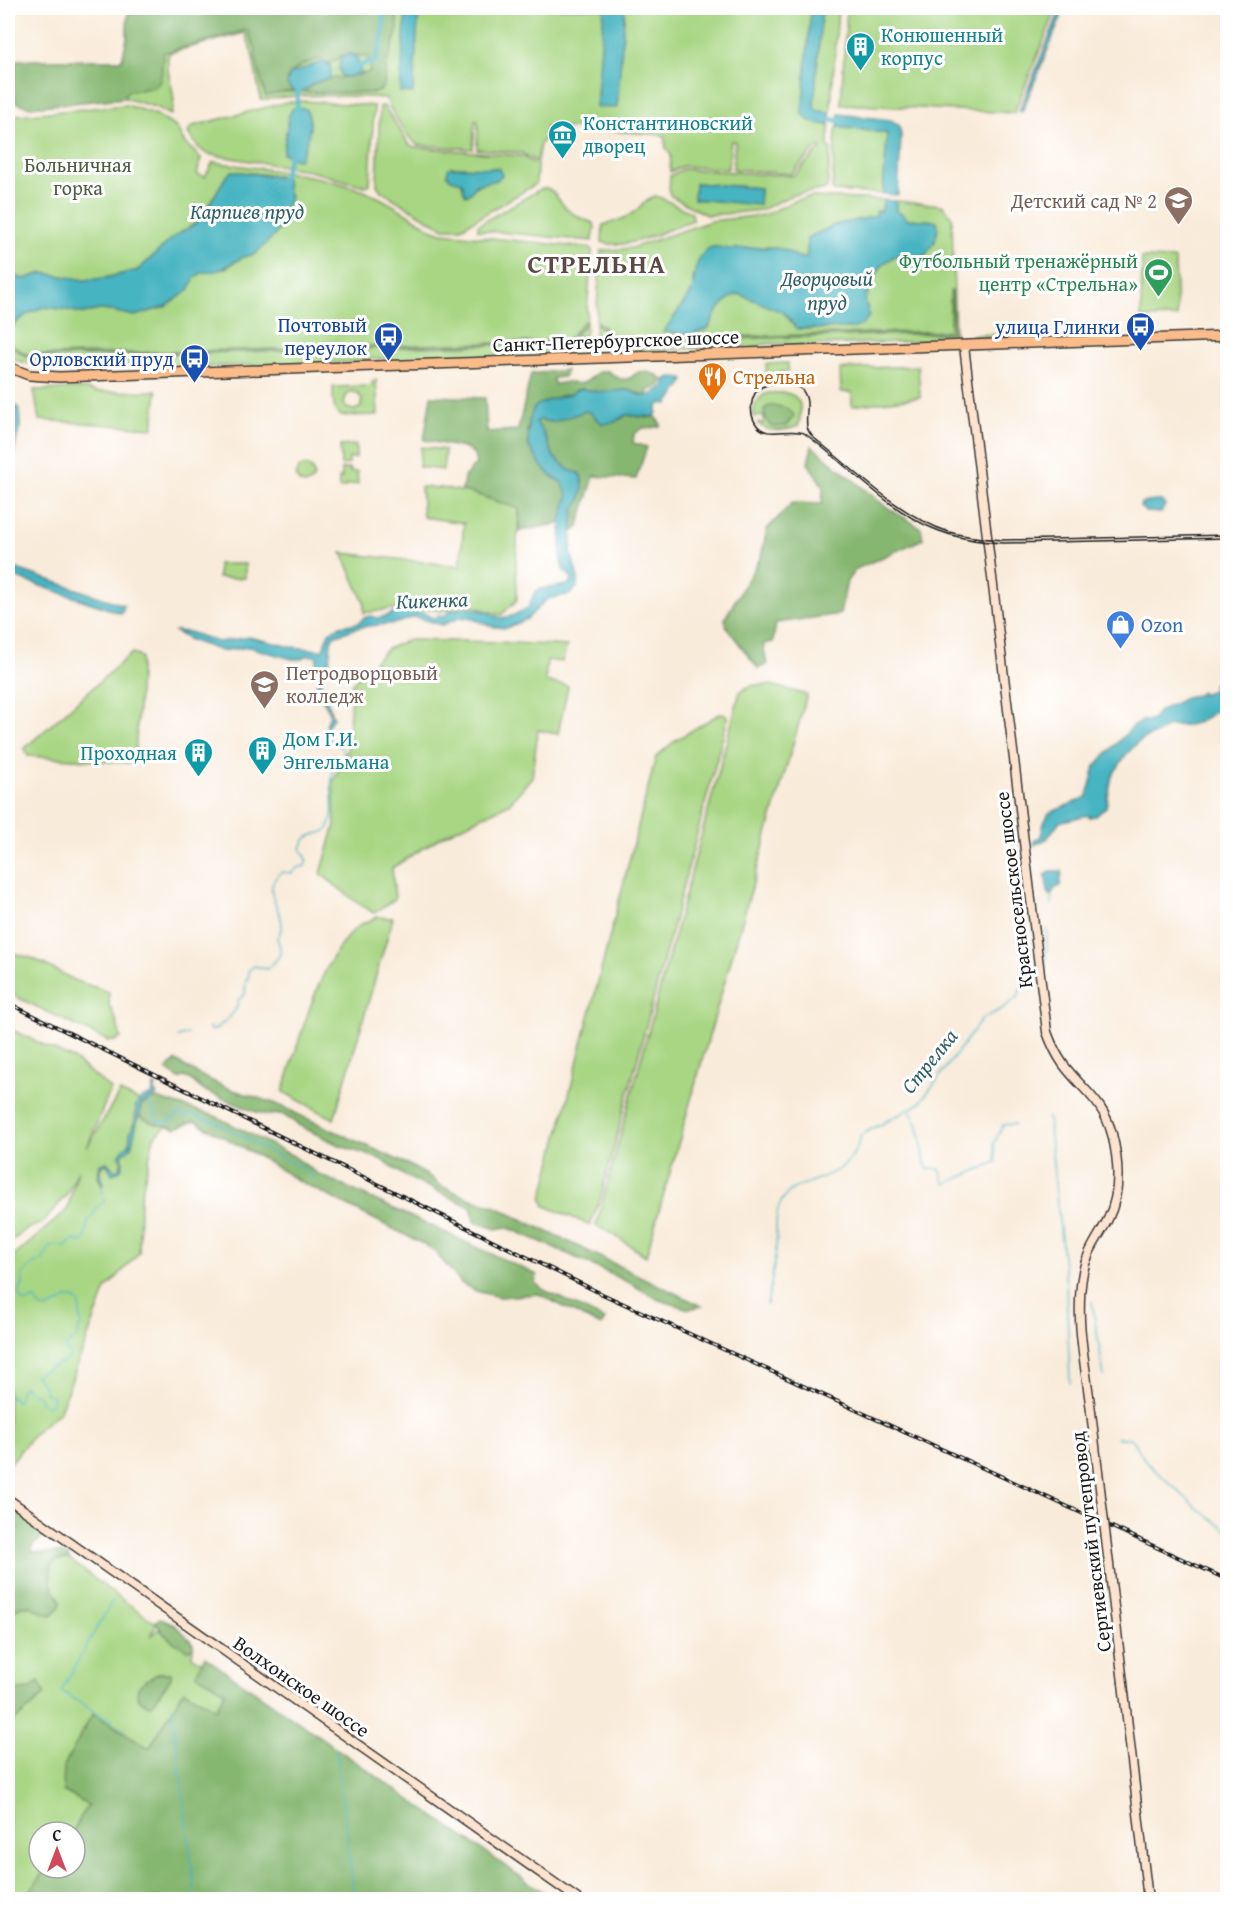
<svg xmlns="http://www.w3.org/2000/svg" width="1235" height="1907" font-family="'Gentium Book Plus',serif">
<rect width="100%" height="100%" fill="#fff"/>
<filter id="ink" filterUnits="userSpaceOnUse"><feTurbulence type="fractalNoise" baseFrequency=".0167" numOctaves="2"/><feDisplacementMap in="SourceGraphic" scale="12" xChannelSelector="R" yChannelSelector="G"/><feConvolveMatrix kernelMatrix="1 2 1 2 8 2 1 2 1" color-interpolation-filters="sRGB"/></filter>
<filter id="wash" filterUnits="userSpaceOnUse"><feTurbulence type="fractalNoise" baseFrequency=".008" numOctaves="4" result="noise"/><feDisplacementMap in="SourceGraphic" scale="24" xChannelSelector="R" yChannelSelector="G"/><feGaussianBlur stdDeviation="1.35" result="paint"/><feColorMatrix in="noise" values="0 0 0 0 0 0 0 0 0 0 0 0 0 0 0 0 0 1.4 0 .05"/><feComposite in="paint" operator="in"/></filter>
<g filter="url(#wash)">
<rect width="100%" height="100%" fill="#f9ebda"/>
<path fill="#a8d683" stroke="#627950" stroke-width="1.5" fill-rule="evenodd" d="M128,8H838L828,147L831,148L827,189L792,195L761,210L723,214L706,215L671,196L669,192L670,176L683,169L793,176L821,148L817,147L791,174L733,169L735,141H731L728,169L683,166L670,172L671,155L666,148L664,135L547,126L545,139L540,144L537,162L522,153L477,149L478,121H475L473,149L418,145C408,140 389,108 386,98C343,96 303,93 261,100L251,49L245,33L169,53C163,77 180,93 171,115L155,107L124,98L122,60L127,39ZM696,183L760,188L759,204L694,199Z
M847,8H1057L1014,113L841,104Z
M305,101L374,106L370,184L365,186L306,170L207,154L198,147L188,133L189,130L193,126L287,102ZM302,108C311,112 310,121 310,129L283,153L289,115Z
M126,105L155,114L177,128L184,142L201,158L197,174L205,177L213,162C265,170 320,173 369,193C389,201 414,218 433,230L442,233L589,248L592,250L585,336C574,336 570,341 570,352L403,361C388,357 373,358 358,362L162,368L150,366C130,366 110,366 89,367C61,367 34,370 8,356V329L26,315L43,307L61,309L83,313L100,310L112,311L134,316L165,307L189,290L194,279L201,273L226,268L243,257L255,254L283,222L286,207L290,197L287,189V182L281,176L232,171L225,178L207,208L202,213L195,224L176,235L138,270L105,278L85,280L43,273L24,279L14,276L8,278V116Z
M380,106H384L408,143L414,147L522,156L537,165L536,184L461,228H445L436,224L381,191L377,185ZM451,167L494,168L499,169L474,188L464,192L462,182L447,175Z
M838,127L885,133L887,136L883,194L834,191L832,189L836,130Z
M546,188C556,191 559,202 567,209C574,216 583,219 593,223L595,227L592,241L478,230V225L480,224L539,190Z
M655,196L659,197L692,213L693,220C671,228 624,252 602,242L603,225C613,222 623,220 631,214C640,209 645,199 655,196Z
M812,197L883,200L882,211L876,216L835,225L808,238L807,257C799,261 782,249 771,247C762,246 752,248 742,249C732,250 723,248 713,247L697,265L693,278V289L664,332L692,334L708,329C714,316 723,298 739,294L779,310L784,313L792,324L804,329L854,328L869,316L865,299L879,270L883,264L895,256L909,260L924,255L935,242L937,221L907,219L896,213V201L942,205L952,217L955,340L794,346C780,342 767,343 753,347L610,351L607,339L602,336H595L601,251L632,248L711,221L764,215L797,200Z
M1142,258L1175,259L1177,317L1141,318Z
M1039,333V338L975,339L972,335Z
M788,363V372L772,373V381H767L766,364Z
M918,366L920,397L852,406V392H841L840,369Z
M376,380L378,415L341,416C332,409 333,400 333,387L372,386V381ZM351,392L357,393L362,399L361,407L355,410L348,409L344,404L346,396Z
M86,389L96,392L157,391L153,428L39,420L34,390Z
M768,393C781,393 797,390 800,406C801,414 801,419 798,426C785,431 770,434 758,424V422L763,424L764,417L759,416L754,417C752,405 757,398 768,393Z
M356,445V458H349V464L341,465L340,446Z
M421,447L445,450L443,470L419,467Z
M296 475a9 9 0 1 1 18 0a9 9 0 1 1-18 0Z
M341,469H350V472H357L358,484L347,485L346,487L339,488V478H342Z
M490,477L519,509L516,563L517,600L501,615L473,606L441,611L404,607L364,613V602L342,553L460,566L464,523L423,517L421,487L441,488L475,493Z
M218,564H245V578H218Z
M408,640L496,642L567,646L562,662L547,660L545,681L568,686L558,734L538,730L532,777L509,804L442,836L392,868L395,899L374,913L359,904L321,874L335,825L333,782L347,752L352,683L387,649Z
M132,653L141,657L135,758L131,763L28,756L24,749Z
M758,685H771L807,695L646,1256L611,1233L596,1226L740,692L750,686Z
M719,714H724L728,717L600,1200L590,1225L545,1206L542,1199L656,757L676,740Z
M377,917L393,918L334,1119L283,1092C298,1046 320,953 360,925C365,922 372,920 377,917Z
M8,952L32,958L76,981L109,992V1005L116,1020L121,1038L115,1041H108L8,993Z
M8,1028L73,1059L111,1089L87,1147L120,1092L175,1118L154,1137L140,1199L139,1253L106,1289L59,1413L37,1430L8,1466V1259L20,1251L67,1210L78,1170L68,1193L44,1222L25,1230L8,1245Z
M8,1550L58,1560L69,1559L117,1596L157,1624L150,1636L159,1629L168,1637L188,1650L193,1648L192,1656L541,1899H8ZM39,1832H75V1868H39Z"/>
<path fill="#86b771" stroke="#516a46" stroke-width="1.5" d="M128,8H396L398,29L387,64L384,85L380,91L372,93L304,92L315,83L332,78L347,77L370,72V66L367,57L350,54L341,55L339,59L329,63L319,59C306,63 294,67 287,79L291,90L294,92H285L265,96L255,56L256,50L247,30L163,53C161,89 163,87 128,91L124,98L30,107L14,102L12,95L16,60H122L127,39Z
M950,291H952L953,333L616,342L597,324L598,322L617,340L950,331Z
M584,321L586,323L568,343L50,357L25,356L12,347L13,345L26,354L51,355L567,341Z
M566,370L564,377L553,378L554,384C560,384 563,382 569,382C574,382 578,385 583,383C595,379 592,370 608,371C615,376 620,382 630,378C633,377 635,373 639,372C644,370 653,374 658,375L662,380L661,385L648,391L647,396L628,390L600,392L582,389L571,394L560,396L535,407L527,431L552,477L563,483L567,492L568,496L561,523L519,531V509L475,494L462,491L464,477L476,464L474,455L468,449L424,440L431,396L485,398L487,432L518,430L531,374Z
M773,405C783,408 789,406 794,416L786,426L772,427L769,425L764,413L765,408Z
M586,411L592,412L597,420L621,419L626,415L648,418L655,415L661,425L659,427L643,428L634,434L633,443L647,447L636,479L594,476L578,528L573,532C566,509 588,501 581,476L569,470L554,457L544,434L536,422L539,420L553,422Z
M812,446L885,506L921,528L923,539L856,569L847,581L840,614L776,623L773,642L763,644L767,665L758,668L727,628L725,618L761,557L767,529L792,503L822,504L823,486L808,463Z
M176,1061C193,1072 212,1082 231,1089C254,1098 276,1101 297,1114L409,1165L432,1178L439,1185L471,1199L494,1206L702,1306L689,1309L659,1300L630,1283L553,1247L506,1227L496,1229L475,1222L471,1207L405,1176L380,1159L341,1146L302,1127L282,1114L268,1115L253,1111L203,1090L190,1079L184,1077L179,1079L167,1071L169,1066Z
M156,1098L215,1116L293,1156L318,1174L537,1275L535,1283L544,1290L605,1320L601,1326L539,1294L499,1297L476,1291L462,1284L435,1252L425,1245L297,1180L265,1160L195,1121L176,1128L153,1123L140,1117L141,1105Z
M15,1511L27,1518L46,1535L32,1546V1552C46,1555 56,1549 68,1556L69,1559L58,1560L51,1565C51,1571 50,1579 52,1585C56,1598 70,1601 51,1615L38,1611L31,1606H21L8,1616V1517Z
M160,1618C174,1622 184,1632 193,1644V1648L188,1650C175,1644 161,1634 156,1621Z
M205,1657L524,1879L554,1899H24L46,1868H75V1832H72L88,1805L63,1791L64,1766L93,1713L149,1748L184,1690L216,1709L225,1691L196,1674Z
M159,1673H171V1678L152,1705C141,1704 132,1695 141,1684C146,1680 154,1676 159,1673Z
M39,1681L45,1694L27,1711L8,1725V1697L16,1690L31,1689Z"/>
<path fill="#46b4c1" stroke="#31686e" stroke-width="1.5" d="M406,8H419L413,93L400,92Z
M604,8H625L617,108L596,107Z
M811,8H822L814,107L818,111L830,112L829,125C817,123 807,124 802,112Z
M1061,8H1065L1022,112L1019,111Z
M349,55L357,57L361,74L347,77L341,76C338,69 339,64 342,57Z
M318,63L330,64L331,73L329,79C324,80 319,81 315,83C304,89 297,101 287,84L290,74Z
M297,107L306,109C315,126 306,143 300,159L291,158L283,153L289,115L292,109Z
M839,114L891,120L899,125L901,135L898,195L883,194L887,136L886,133L838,127Z
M451,167L494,168L499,169L502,175L497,180L476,185L471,193L466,195L464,192L462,182L451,179L447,175L448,169Z
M232,171L286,178L287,189L290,197L286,207L283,222L275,235L255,254L243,257L220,270L201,273L194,279L189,290L165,307L134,316L112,311L100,310L83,313L61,309L43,307L26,315L8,329V302L9,298L8,297V278L14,276L24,279L43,273L85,280L105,278L138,270L176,235L195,224L202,213L207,208L225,178Z
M695,183L760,188L759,205L694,199Z
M883,200L896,201V212L901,213L907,219L937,221C941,236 928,262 909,260C905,259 900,256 895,256L883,264L879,270L865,299L869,316L862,325L854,328L797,329L784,313L739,294C723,298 714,316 708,329L692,334L663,332L690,295C697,282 691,270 702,255C704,252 708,248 713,247C718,246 725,249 731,249C748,249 765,245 782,249C792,252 798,261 807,257V238L835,225L876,216V211H882Z
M670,377L682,378L684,381C680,390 673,395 668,404L662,403L657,407V413L653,417L626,415L615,422L603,424C596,420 594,412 586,411L553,422L539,420L536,422L544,434L554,457L569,470L579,473L582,478L583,488L580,501L574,510L571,553L578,578L577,587L571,594L547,599L527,619L507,628L494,627L470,618H459L442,625L415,617L397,623L360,627L334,636C328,644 332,649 330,658C328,669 319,678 321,688C323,698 332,703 331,714L334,716L327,727L326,725L330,714C326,701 316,695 317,681L321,678L319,675L321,672L316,667L317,657L309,655L300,659H292L249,647L221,651L190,640L174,631L189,632L218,642L249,637L292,647L321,650L323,649L329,632L340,626L358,623L364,618L370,616L378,618L387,616L400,609L424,613L433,618L440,615L442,618C456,602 483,608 500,618L512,616L528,608L535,592L540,589L568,585L571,582L572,578L563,569L561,560V520L568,496L562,482L552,477L542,467L528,445L529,421L533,410L537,405L549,400L571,394L576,390L582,389L600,392L628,390L643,396L651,395L664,386L665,380Z
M8,397L19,409L20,426L8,477Z
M1156,501H1162L1165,505L1161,513L1146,512L1140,507L1141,503Z
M8,566L124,605L123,610L121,613L8,575Z
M1224,656L1228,657V701L1226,704L1199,722L1188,725L1168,726L1158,733L1145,738L1137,743L1126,755L1112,776L1106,807L1096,816L1089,817L1088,815L1059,822L1047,839L1034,845V841L1041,836L1044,823L1049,813L1087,797L1095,766L1134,725L1142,721H1151L1159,711L1189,696L1198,695L1201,692L1203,695L1215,688L1213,685L1215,683Z
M1053,871H1062L1060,886L1054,889L1052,895H1049L1045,875Z
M154,1086L156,1087L154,1091L157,1095L141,1104C139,1113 133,1144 130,1149C127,1151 124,1153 122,1155C124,1164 123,1172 112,1174L107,1164L101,1166L100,1171L101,1181H103L102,1186L98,1177L100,1164L107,1162L115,1171L119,1168L122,1162L119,1156L122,1151L129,1144L130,1134L135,1121L136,1105L142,1098L152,1095Z"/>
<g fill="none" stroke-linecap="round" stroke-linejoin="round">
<path stroke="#46b4c1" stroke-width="1.5" d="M1223,649L1228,636
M1051,894L1052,904
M1044,966L1046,965L1047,929
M209,1027L210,1030H214C223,1023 239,1012 238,1000L245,994L246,980L249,975L248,971L254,966L267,969C278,958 285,955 277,939C278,936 280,933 281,930C287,910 257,893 281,872L292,873L297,868L305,866L307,859L301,849C306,828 324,838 329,827C338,807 326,784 335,765C337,761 341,758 344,755C343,745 333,741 325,737L328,725
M178,1037L188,1034
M151,1099L149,1105L154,1109L158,1122L164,1121L168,1124L169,1121L180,1114L186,1117L189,1114C198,1115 203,1120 214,1121L298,1166L316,1178
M910,1112C922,1124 921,1153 927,1169H940L945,1184L996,1162L994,1144L1003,1125L1015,1124
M1048,1117L1066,1285L1070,1383
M1092,1302L1104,1376
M767,1305C771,1287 774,1267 776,1249C778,1232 772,1215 783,1199C789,1189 799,1186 810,1182C839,1172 853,1165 861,1135L919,1104L982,1019L1000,1010L1017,998L1023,985L1026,968H1029
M8,1398L11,1395L16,1401L19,1400L20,1392L24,1386L27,1390L40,1397L41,1402L47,1406L51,1404L53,1396L46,1393L43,1385L35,1375L69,1359L70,1355L65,1347L78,1337V1331L82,1323L80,1320V1304L74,1298H66L60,1303L46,1309L40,1307L36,1299H32L28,1302L22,1301L19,1295L23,1284L22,1274L35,1263L42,1261L50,1247L55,1245L65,1247L74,1240L82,1242C89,1235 85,1230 88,1222C91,1216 95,1215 96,1208L104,1202L102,1187
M1117,1438H1131L1146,1462L1196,1507L1228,1531
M113,1600L61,1691L125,1730
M172,1707L178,1758
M336,1748L347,1838
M179,1763L196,1900
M347,1840L355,1900"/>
<path stroke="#46b4c1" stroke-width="5" d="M353,67L374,62C381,50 386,20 383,8
M297,112L298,86
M825,119L845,121
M282,181L291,151"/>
</g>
</g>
<g filter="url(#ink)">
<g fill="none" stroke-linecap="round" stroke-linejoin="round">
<defs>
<path id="secondary" d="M964,346L1047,1032C1051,1043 1056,1054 1063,1064C1082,1090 1103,1100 1112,1134C1119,1162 1121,1193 1108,1219C1099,1237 1087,1251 1083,1272C1074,1318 1086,1366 1091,1412
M8,1499L579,1900
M1123,1683L1148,1900"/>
<path id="primary" d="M8,367L29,375L59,377L1228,336"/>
</defs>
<use href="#secondary" stroke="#3d3b38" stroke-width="11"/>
<use href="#primary" stroke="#3d3b38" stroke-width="12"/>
<use href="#secondary" stroke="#fde4d0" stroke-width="8"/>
<use href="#primary" stroke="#f9bc8a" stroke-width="9"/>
<path stroke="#1c1c1c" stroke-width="1.5" d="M1228,535L1004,540C985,539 967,537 949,532C898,515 856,471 814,438C811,435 808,431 807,427C805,415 811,400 802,390C794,382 772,382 762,387C749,394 749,414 756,424C766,440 788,427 804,433C844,462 887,509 932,528C955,538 979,542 1004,543L1228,538"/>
<defs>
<path id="rail" d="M8,1003L600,1293L1228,1580"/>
</defs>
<use href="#rail" stroke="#1c1c1c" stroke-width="4"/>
<use href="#rail" stroke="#fff" stroke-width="1.5" stroke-dasharray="4.5" stroke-linecap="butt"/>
<defs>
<path id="secondary-bridge" d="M1091,1412L1123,1683"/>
</defs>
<use href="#secondary-bridge" stroke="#3d3b38" stroke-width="11" stroke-linecap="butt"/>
<use href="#secondary-bridge" stroke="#fde4d0" stroke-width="8"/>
</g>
</g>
<defs>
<symbol id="building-pin" viewBox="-11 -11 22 30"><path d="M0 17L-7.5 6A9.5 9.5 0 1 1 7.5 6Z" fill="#0f9aa8" stroke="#fff"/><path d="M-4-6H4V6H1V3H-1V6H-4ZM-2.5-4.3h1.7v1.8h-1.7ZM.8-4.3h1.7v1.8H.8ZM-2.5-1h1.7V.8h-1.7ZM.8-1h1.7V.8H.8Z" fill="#fff"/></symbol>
<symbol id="museum-pin" viewBox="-11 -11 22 30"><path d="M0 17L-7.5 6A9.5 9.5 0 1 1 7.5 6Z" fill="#0f9aa8" stroke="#fff"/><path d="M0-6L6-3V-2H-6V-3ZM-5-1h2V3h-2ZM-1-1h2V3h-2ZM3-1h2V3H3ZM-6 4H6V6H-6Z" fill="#fff"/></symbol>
<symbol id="school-pin" viewBox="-11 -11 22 30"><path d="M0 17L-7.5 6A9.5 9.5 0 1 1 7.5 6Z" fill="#8d6e63" stroke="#fff"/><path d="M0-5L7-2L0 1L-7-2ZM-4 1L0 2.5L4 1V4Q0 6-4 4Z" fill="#fff"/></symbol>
<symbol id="stadium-pin" viewBox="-11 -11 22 30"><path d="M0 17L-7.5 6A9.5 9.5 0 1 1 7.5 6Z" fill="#2e9e5b" stroke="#fff"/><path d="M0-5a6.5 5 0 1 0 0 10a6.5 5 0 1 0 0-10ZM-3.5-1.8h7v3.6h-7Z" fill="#fff"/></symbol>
<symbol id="bus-pin" viewBox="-11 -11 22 30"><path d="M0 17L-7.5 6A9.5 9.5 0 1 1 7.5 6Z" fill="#1a4fb4" stroke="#fff"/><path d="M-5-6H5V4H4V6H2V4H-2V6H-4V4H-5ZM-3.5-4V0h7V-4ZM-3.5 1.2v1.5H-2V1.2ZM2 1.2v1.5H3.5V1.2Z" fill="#fff"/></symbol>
<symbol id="restaurant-pin" viewBox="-11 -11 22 30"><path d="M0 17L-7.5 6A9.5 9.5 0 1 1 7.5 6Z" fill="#e8710a" stroke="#fff"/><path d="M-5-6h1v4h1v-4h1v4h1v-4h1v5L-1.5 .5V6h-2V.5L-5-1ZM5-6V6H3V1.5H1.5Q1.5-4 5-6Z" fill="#fff"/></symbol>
<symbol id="shop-pin" viewBox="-11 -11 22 30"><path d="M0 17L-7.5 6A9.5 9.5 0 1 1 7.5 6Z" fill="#3f7fe0" stroke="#fff"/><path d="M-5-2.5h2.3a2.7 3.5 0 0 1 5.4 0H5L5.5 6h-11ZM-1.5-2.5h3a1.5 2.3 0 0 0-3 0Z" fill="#fff"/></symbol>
<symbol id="university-pin" viewBox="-11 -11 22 30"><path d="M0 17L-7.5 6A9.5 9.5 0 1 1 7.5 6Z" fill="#8d6e63" stroke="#fff"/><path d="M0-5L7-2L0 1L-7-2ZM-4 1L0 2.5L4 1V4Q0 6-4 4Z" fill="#fff"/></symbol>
</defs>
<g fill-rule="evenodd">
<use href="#building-pin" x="844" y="30" width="33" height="45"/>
<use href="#museum-pin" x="546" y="118" width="33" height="45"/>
<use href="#school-pin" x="1162" y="184" width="33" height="45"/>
<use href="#stadium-pin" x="1142" y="256" width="33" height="45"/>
<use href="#bus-pin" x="1124" y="310" width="33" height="45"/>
<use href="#bus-pin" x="372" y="320" width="33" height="45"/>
<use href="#bus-pin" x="178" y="342" width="33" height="45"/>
<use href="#restaurant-pin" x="696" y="360" width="33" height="45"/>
<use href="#shop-pin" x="1104" y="608" width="33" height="45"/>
<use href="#university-pin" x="248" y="668" width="33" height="45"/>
<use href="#building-pin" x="246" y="734" width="33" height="45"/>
<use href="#building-pin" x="182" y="736" width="33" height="45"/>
</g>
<g text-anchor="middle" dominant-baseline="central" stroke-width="6" stroke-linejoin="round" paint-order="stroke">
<g font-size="20" fill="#0d838f" stroke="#fff" text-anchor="start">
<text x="881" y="34">Конюшенный<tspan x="881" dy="23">корпус</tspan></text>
<text x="583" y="122">Константиновский<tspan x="583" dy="23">дворец</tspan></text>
<text x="283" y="738">Дом Г.И.<tspan x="283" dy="23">Энгельмана</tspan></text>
<text x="177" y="752" text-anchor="end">Проходная</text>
</g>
<g font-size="20" fill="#4d5d40" stroke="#fff">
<text x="78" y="164">Больничная<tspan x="78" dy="23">горка</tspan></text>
</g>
<g font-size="20" fill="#785e54" stroke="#fff" text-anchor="end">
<text x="1157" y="200">Детский сад № 2</text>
<text x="286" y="672" text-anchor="start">Петродворцовый<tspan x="286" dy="23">колледж</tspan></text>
</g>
<g font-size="20" fill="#27864d" stroke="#fff" text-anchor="end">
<text x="1138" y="260">Футбольный тренажёрный<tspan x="1138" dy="23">центр «Стрельна»</tspan></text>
</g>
<g font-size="20" fill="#164399" stroke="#fff" text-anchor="end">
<text x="367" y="324">Почтовый<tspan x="367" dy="23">переулок</tspan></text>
<text x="1120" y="326">улица Глинки</text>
<text x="174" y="358">Орловский пруд</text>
</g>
<g font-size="20" fill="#1c1c1c" stroke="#fff">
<text transform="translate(616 340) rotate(-2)">Санкт-Петербургское шоссе</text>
<text transform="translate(1013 890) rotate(-97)">Красносельское шоссе</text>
<text transform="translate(1090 1542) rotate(-97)">Сергиевский путепровод</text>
<text transform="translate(302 1686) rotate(35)">Волхонское шоссе</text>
</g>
<g font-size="20" fill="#c56008" stroke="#fff" text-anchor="start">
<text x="733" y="376">Стрельна</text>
</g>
<g font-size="20" fill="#366cbe" stroke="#fff" text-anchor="start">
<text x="1141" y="624">Ozon</text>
</g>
<g font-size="21" font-style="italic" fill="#2f6066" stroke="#fff">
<text x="247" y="211">Карпиев пруд</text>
<text x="827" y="278">Дворцовый<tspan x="827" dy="24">пруд</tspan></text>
<text transform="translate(432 600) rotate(-2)">Кикенка</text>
<text transform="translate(929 1061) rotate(-51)">Стрелка</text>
</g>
<g font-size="26" font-weight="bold" letter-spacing="1.5" fill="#5d4846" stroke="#fff">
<text x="597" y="263">СТРЕЛЬНА</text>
</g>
</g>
<rect width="1235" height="1907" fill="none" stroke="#fff" stroke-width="30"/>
<g transform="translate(57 1850)"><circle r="28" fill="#ffffff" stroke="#a4a4a4" stroke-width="1.5"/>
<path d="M0-4.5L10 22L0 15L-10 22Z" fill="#d1495b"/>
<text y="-9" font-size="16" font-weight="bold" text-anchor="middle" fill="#1c1c1c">С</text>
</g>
</svg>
